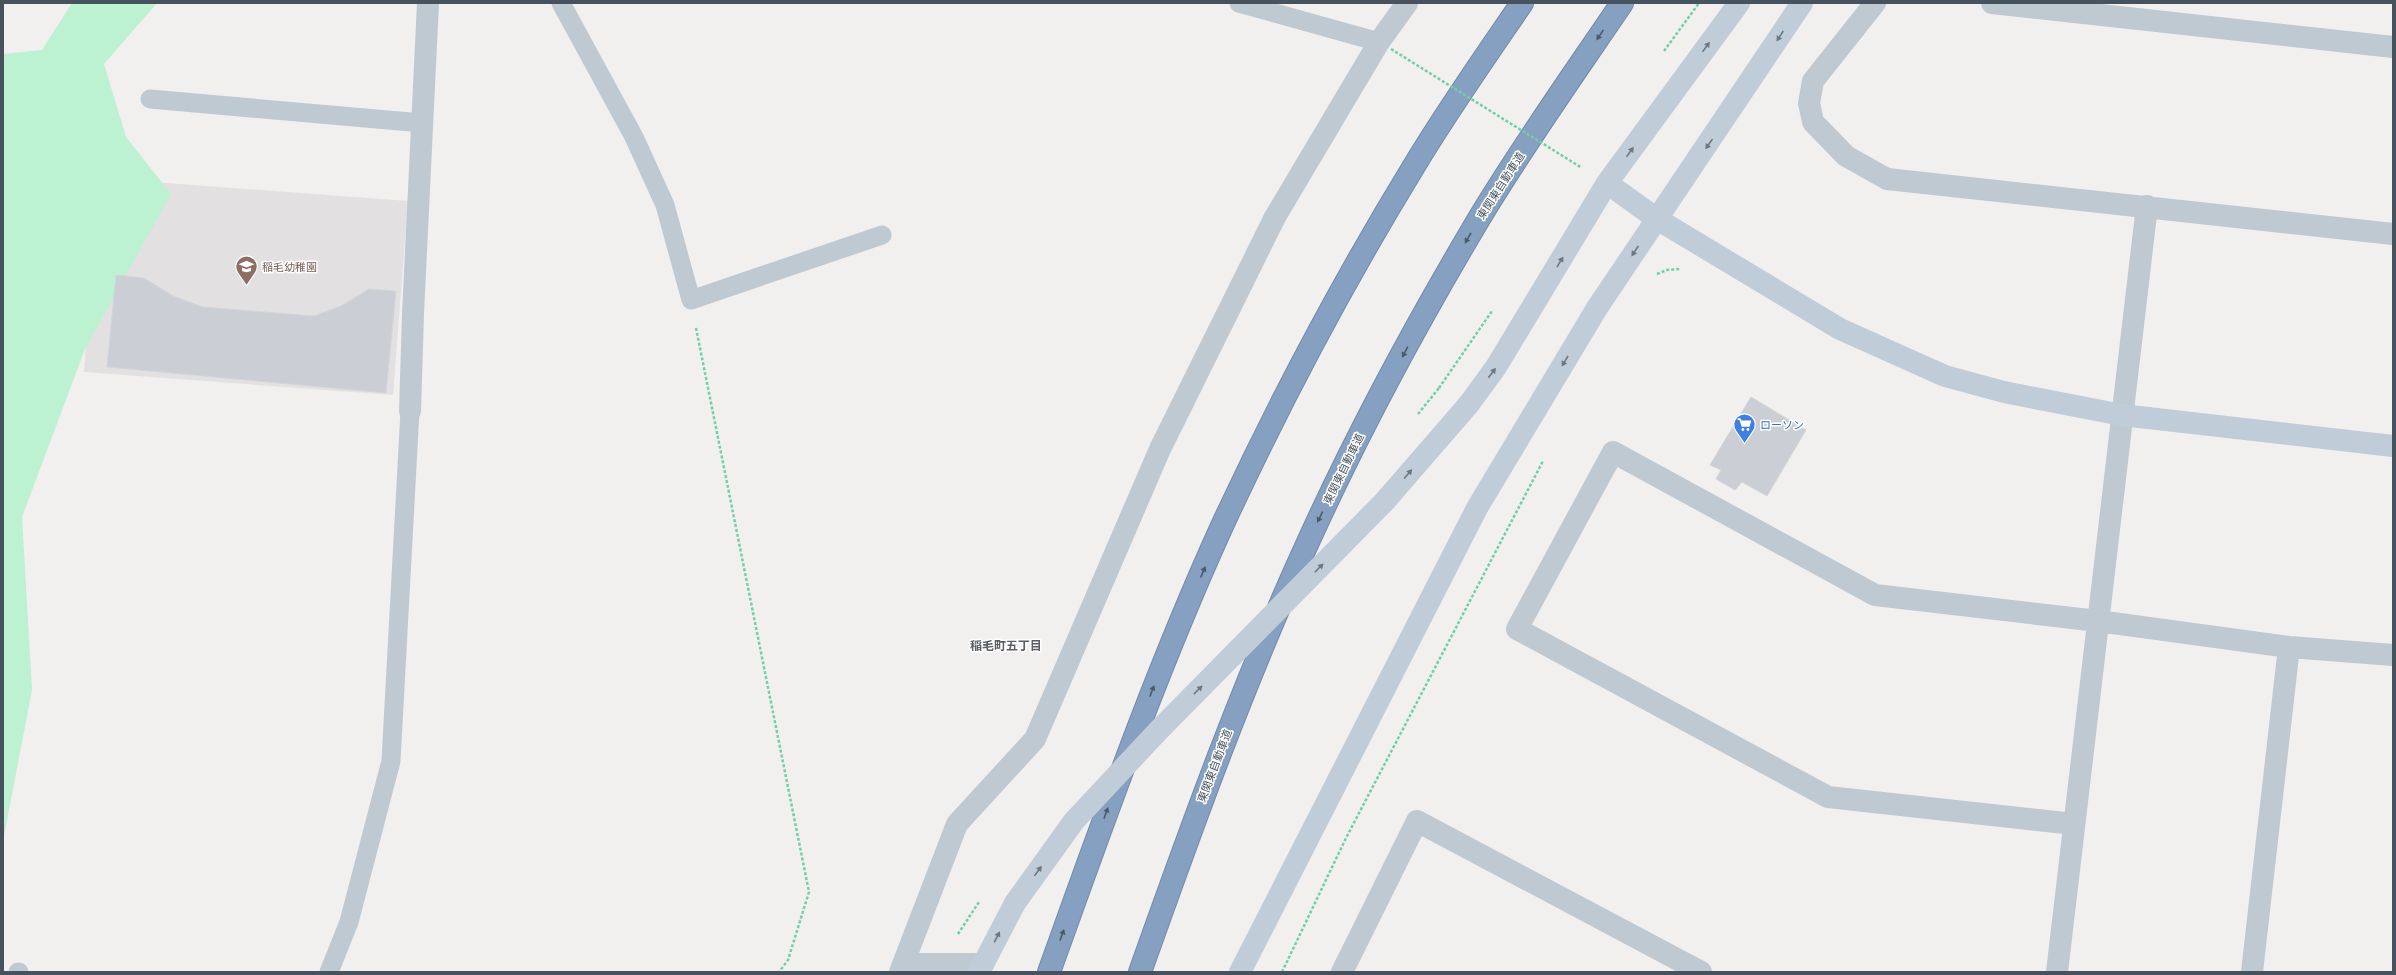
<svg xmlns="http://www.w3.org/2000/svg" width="2396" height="975" font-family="Karla,'Noto Sans JP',sans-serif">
<rect width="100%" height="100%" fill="#f2efef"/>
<path fill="#e3e0e1" d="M99,178L408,201L393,395L84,372Z"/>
<path fill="#bcf1d1" d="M72,3H157L104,64L126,137L171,194L85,349L22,517L32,690L3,841V54L42,50Z"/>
<path fill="#cbced4" stroke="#d3d5db" d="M116,275L144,278L173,296L203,307L314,316L341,306L369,289L396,291L386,393L107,367Z
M1751,397L1806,430L1767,496L1742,482L1735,490L1716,479L1721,470L1710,465Z"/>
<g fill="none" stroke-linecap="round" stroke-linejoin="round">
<defs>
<path id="highway" d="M1049,972C1103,822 1156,671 1222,526C1279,403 1343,282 1414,166C1447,111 1485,57 1522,3
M1140,972C1192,826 1244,681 1309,540C1359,430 1418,321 1480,217C1524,144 1574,74 1622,3"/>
</defs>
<use href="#highway" stroke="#708bab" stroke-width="24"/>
<path stroke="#72d0a4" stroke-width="2.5" stroke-dasharray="3 2" stroke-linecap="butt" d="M1664,51L1699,3
M1657,274L1667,270L1680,269
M696,328L809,892L788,960L779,972
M1439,388L1492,311
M958,934L979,902
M1282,972L1346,838L1543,461"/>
<path stroke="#bfc9d1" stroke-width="19" d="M561,3L634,137L665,205L691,300L882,235
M1239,3L1379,42
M150,99L422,123
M18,972H19
M329,972L349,922L391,761L410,411"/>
<path stroke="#bfc9d1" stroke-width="22" d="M1875,3L1813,81L1809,103L1813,122L1846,156L1887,179L2393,234
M1992,3L2393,47
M410,411L413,314L428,3
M2074,824L1828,797L1517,629L1613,452L1875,595L2098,621L2289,647L2393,655
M903,964H983
M900,972L957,824L1035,739L1160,449L1275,217L1379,42L1407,3
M1342,972L1417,821L1701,972
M2057,972L2147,206
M2252,972L2289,647"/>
<path stroke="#c1ccd9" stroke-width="22" d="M1607,183L1657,219L1840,329L1945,376L2004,392L2122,415L2393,446
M1469,404L1496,367L1607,183L1739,3
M979,972L1015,903
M1240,972L1477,508L1597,308L1802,3"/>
<use href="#highway" stroke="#85a0c0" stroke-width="22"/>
<path stroke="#72d0a4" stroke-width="2.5" stroke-dasharray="3 2" stroke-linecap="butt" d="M1391,49L1582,168
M1418,414L1439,388"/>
<path stroke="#c1ccd9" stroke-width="22" d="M1015,903L1074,821L1159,730L1385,501L1469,404"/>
</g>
<defs><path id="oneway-solid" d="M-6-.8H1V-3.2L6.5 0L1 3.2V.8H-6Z"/></defs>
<g fill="#4c5a67">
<use href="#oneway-solid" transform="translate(1600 35) rotate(124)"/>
<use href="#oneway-solid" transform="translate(1468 238) rotate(120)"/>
<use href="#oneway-solid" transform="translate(1405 352) rotate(118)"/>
<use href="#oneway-solid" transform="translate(1320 517) rotate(116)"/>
<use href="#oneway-solid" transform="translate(1203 572) rotate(-67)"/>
<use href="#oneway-solid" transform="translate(1152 691) rotate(-69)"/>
<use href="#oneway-solid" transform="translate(1106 813) rotate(-70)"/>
<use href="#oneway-solid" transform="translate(1062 935) rotate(-70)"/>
</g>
<g fill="#6b7782">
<use href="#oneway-solid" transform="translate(1780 36) rotate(123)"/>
<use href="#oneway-solid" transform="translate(1706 47) rotate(-54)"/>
<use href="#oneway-solid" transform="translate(1709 144) rotate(125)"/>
<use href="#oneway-solid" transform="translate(1630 152) rotate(-54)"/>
<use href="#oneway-solid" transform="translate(1635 251) rotate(124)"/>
<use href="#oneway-solid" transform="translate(1560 262) rotate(-59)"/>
<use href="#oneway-solid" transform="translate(1565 361) rotate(121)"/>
<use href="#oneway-solid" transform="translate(1492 373) rotate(-53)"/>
<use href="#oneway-solid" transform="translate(1408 474) rotate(-49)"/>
<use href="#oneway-solid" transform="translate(1319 568) rotate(-45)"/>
<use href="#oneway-solid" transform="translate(1198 690) rotate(-45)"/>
<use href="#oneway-solid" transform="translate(1038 871) rotate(-54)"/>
<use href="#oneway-solid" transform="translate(997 937) rotate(-63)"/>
</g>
<defs>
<symbol id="school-pin" viewBox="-11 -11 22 30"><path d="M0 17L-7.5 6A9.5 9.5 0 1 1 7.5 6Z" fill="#8d6e63" stroke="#fff"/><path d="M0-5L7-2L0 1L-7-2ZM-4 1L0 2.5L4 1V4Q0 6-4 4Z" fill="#fff"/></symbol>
<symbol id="supermarket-pin" viewBox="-11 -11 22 30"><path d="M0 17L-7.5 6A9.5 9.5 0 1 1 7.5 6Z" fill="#3f7fe0" stroke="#fff"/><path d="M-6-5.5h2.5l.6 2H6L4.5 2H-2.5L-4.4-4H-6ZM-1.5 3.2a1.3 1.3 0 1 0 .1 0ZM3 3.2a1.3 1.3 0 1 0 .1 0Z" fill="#fff"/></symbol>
</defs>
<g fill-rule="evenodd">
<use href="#school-pin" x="234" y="254" width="25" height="34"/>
<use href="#supermarket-pin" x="1732" y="412" width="25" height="34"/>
</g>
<g text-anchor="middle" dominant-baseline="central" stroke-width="3" stroke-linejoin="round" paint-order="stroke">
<g font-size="11" fill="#46525d" stroke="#fff">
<text transform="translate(1501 186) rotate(-57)">東関東自動車道</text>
<text transform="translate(1344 469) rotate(-64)">東関東自動車道</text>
<text transform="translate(1215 766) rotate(-69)">東関東自動車道</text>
</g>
<g font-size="11" fill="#785e54" stroke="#fff" text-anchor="start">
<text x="262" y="267">稲毛幼稚園</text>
</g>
<g font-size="11" fill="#366cbe" stroke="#fff" text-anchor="start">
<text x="1760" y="425">ローソン</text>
</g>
<g font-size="12" font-weight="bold" fill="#5b5f64" stroke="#fff">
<text x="1006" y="646">稲毛町五丁目</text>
</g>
</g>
<rect width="2396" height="975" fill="none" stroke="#46525d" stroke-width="8"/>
</svg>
